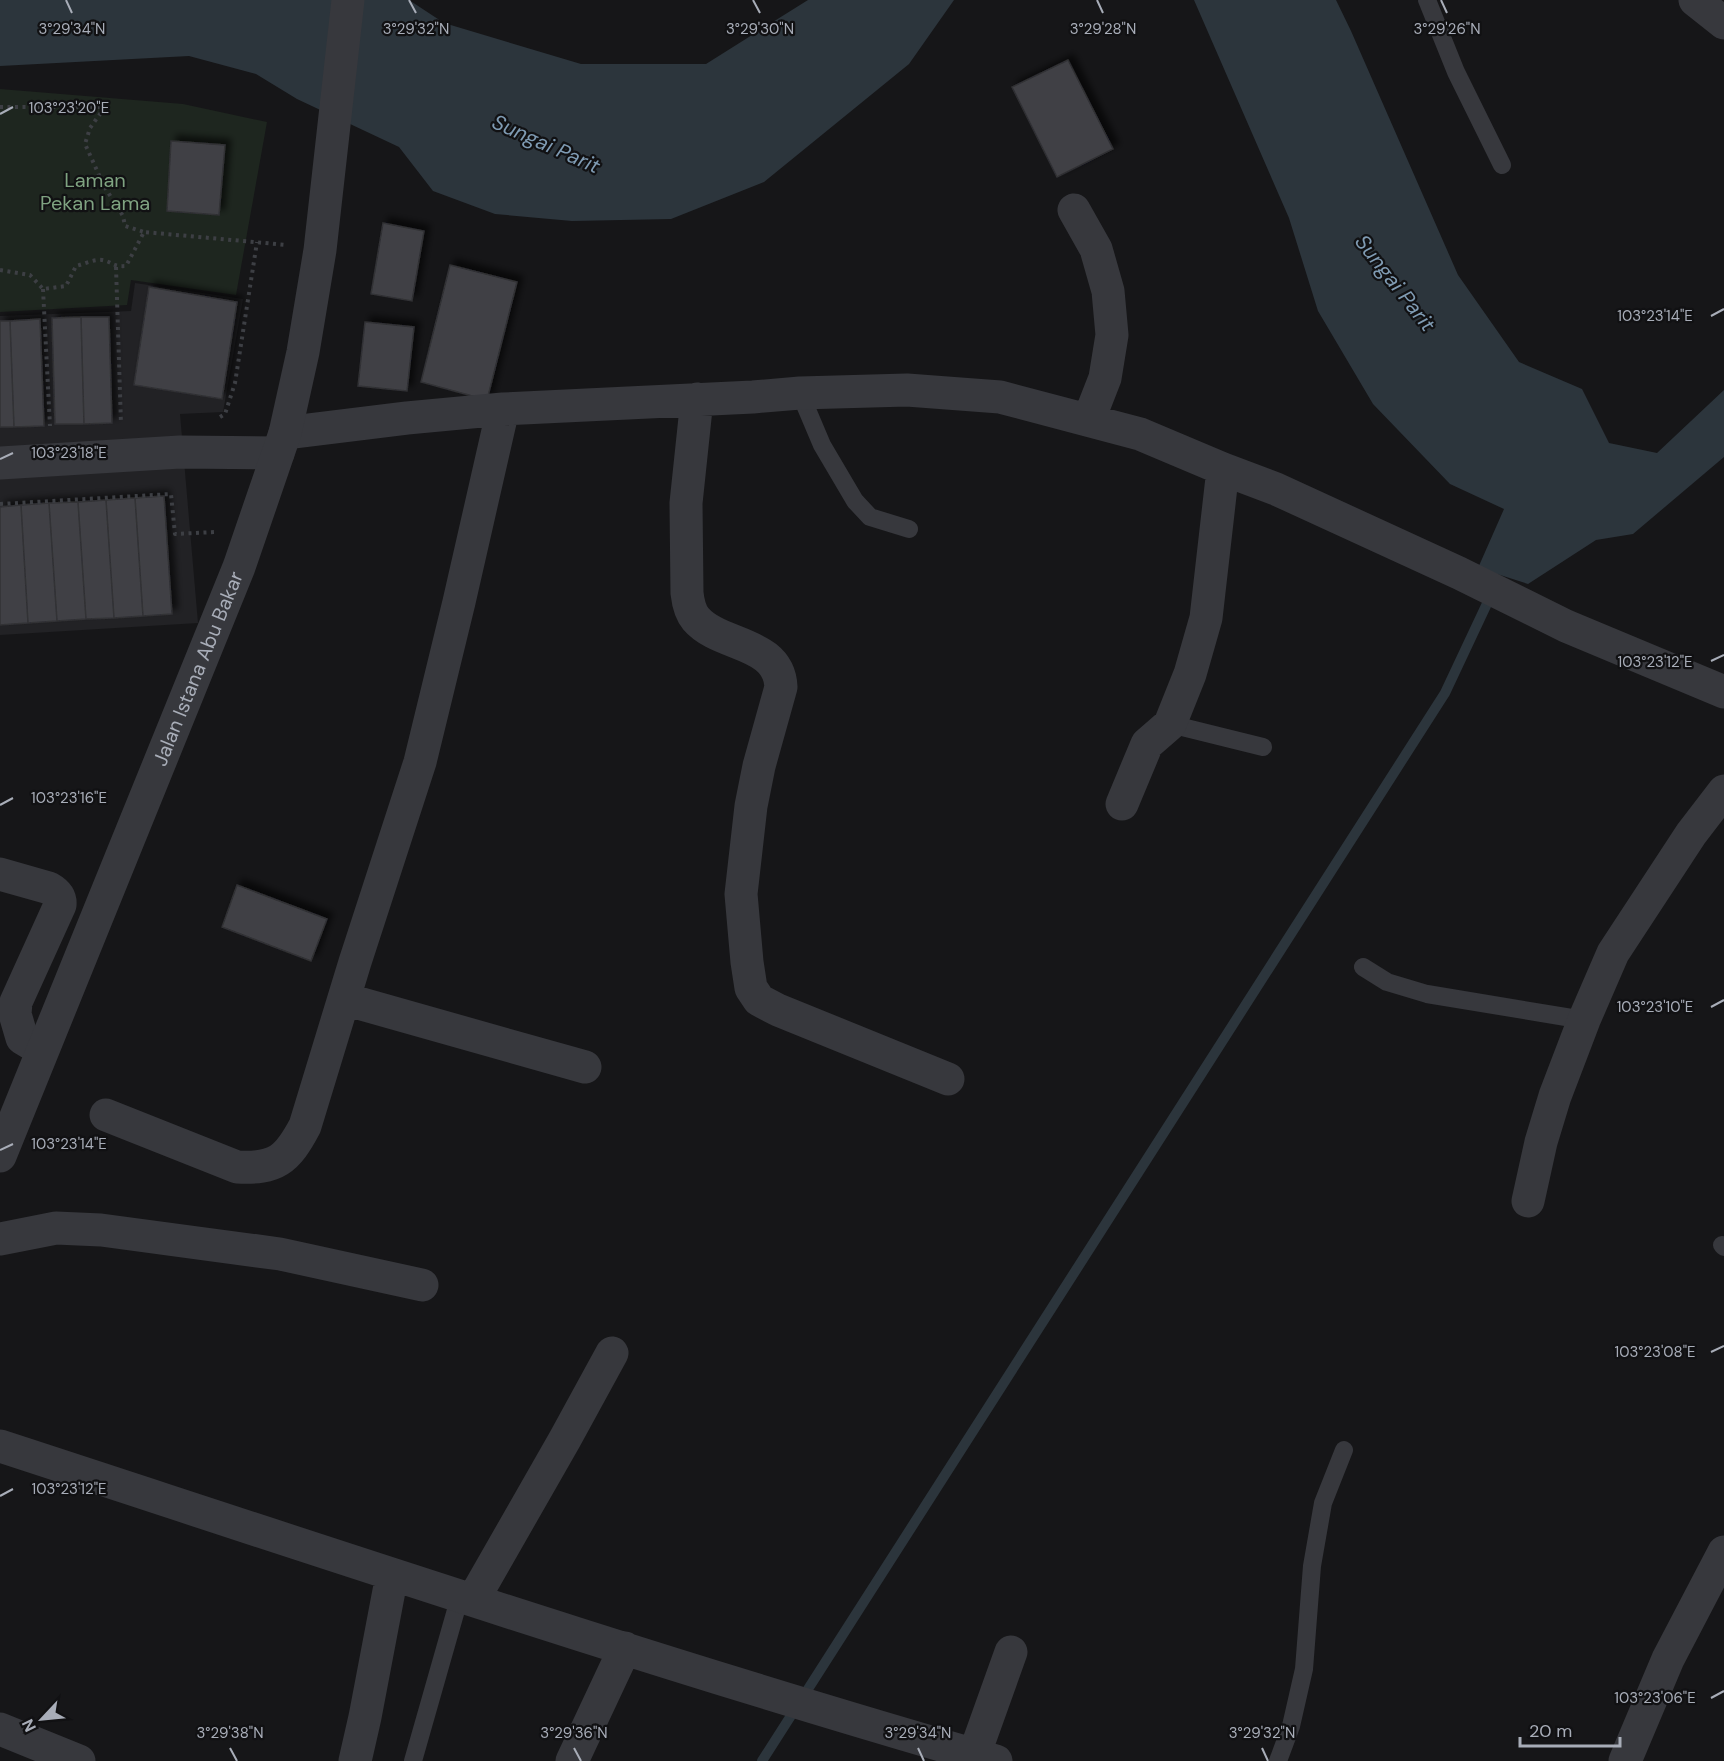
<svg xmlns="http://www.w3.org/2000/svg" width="1724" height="1761" font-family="'DM Sans',sans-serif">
<defs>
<filter id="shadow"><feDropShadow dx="5.5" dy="-5.5" stdDeviation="3" flood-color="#0009"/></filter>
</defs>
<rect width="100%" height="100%" fill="#161618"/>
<path fill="#222225" d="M135,283L243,299L223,412L180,414L198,623L0,635V316L131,311Z"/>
<path fill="#1e261f" d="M0,89L183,104L267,122L236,295L131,280L127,305L0,312Z"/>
<path fill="#2c353c" d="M0,0H409L444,23L581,64H706L808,0H954L909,64L764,182L671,219L572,221L495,214L433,191L399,147L297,99L256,74L189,56L0,66Z
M1194,0H1336L1351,31L1458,275L1519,362L1582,389L1609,443L1657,453L1724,390V457L1633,534L1596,540L1528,584L1478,568L1504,509L1450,484L1373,404L1318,311L1289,218Z"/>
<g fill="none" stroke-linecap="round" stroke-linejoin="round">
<path stroke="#2c353c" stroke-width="10" d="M762,1761L1445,693L1492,593"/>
</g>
<path fill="#404145" stroke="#303034" stroke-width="1.5" filter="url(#shadow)" d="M1068,60L1113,149L1057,177L1012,87Z
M171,141L225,145L219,215L167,211Z
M383,223L424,231L412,301L371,294Z
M450,265L517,282L487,400L421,382Z
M149,287L237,302L222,399L134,385Z
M81,317H109L112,423L84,424Z
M81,317L84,424H55L52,318Z
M40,319L44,426L14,427L10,321Z
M0,321H10L14,427H0Z
M365,322L414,327L407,391L358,386Z
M164,496L172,614L143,616L135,498Z
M135,498L143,616L114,618L106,500Z
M106,500L114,618L86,619L78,502Z
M78,502L86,619L57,621L49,503Z
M49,503L57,621L28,623L21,505Z
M21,505L28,623L0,625V507Z
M237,885L327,919L311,961L222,927Z"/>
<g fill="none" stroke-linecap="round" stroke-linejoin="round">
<path stroke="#3d3f44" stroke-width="4" stroke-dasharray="3 4.5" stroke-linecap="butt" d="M0,107H105L90,128L85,144L104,186L123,216L125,226L144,232
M116,267L121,424
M0,270L30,275L43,289L66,286L76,266C84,264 94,259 102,260C113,262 112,267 126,266L144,232L287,245
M43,289L50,426
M220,417L225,414L235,383L257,242
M0,504L171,494L175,534L216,532"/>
<path stroke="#37383d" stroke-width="18" d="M1427,0L1456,72L1502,165
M800,393L822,445L855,501L870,517L909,529
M1170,724L1263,747
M1363,967L1387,982L1427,994L1584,1020
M1722,1245L1724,1247
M413,1761L460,1596
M1278,1761L1291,1726L1304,1669L1312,1566L1323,1503L1344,1450"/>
<path stroke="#37383d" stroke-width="33" d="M1695,0L1724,23
M1074,210L1096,249L1108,291L1112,335L1105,378L1089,419
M697,399L686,503L687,593C688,602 690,612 696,619C720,647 779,641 781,687L759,766L751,806L741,894L747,962L751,988L759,1000L778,1010L948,1079
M285,433L407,418L503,409L753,397L800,393L907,390L1000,397L1140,434L1223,469L1276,489L1459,573L1566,626L1724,692
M0,463L180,452L278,453
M1122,804L1147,744L1170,724L1190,674L1206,618L1223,469
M0,874L49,888C56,892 61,896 60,905L16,1002L15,1014L22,1038L42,1050
M344,999L585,1067
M106,1115L237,1167C276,1169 287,1160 305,1126L355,962L420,762L459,602L503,409
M1528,1201L1541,1142L1555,1096L1584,1020L1613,953L1691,834L1724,791
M0,1239L56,1228L101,1230L280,1254L422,1285
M0,1446C331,1554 661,1665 996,1761
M473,1600L565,1439L612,1353
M0,1729L79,1761
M355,1761L365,1717L392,1575
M572,1761L625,1648
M972,1761L1011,1652
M1625,1761L1668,1659L1724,1552"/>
<path stroke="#37383d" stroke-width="33" id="s1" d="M0,1156L239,567L285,433L303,352L320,250L348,0"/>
</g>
<path fill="none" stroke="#a8adb8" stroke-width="2" d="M66,0L72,13M409,0L416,13M753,0L760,13M1097,0L1103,13M1441,0L1447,13M0,114L13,107M1711,316L1724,309M0,459L13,453M1711,661L1724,655M0,805L13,798M1711,1007L1724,1000M0,1150L13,1144M1711,1352L1724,1346M0,1496L13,1489M1711,1698L1724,1691M230,1748L237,1761M574,1748L581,1761M918,1748L924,1761M1262,1748L1268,1761"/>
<g text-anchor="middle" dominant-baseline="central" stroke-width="4.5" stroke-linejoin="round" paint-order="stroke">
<g font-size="20" fill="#7fa381" stroke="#111113">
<text x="95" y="180">Laman<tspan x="95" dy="23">Pekan Lama</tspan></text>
</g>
<g font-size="20" fill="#a8adb8" stroke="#111113">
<text stroke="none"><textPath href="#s1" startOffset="526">Jalan Istana Abu Bakar</textPath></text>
</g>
<g font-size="21" font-style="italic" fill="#7f9bb3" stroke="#111113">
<text transform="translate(546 144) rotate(24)">Sungai Parit</text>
<text transform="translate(1395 283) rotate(52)">Sungai Parit</text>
</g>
</g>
<g font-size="15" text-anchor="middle" fill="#a8adb8" stroke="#111113" stroke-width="4.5" stroke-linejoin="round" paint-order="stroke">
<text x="1103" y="34">3°29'28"N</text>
<text x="1447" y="34">3°29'26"N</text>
<text x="72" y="34">3°29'34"N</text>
<text x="416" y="34">3°29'32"N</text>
<text x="760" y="34">3°29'30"N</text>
<text x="69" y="113">103°23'20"E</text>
<text x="1655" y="321">103°23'14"E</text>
<text x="69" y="458">103°23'18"E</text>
<text x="1655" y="667">103°23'12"E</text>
<text x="69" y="803">103°23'16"E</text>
<text x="1655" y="1012">103°23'10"E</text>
<text x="69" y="1149">103°23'14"E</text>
<text x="1655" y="1357">103°23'08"E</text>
<text x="69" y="1494">103°23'12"E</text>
<text x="1655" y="1703">103°23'06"E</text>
<text x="230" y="1738">3°29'38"N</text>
<text x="574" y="1738">3°29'36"N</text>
<text x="918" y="1738">3°29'34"N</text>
<text x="1262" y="1738">3°29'32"N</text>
</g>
<g transform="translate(42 1719) rotate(244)" stroke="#111113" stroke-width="4.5" paint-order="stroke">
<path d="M0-4.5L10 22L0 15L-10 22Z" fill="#a8adb8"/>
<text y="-9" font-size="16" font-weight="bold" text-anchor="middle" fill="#a8adb8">N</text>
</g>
<path d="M1520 1737v9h100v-9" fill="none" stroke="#a8adb8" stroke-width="3"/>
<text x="1529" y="1737" font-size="18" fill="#a8adb8" stroke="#111113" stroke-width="4.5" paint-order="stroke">20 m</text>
</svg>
